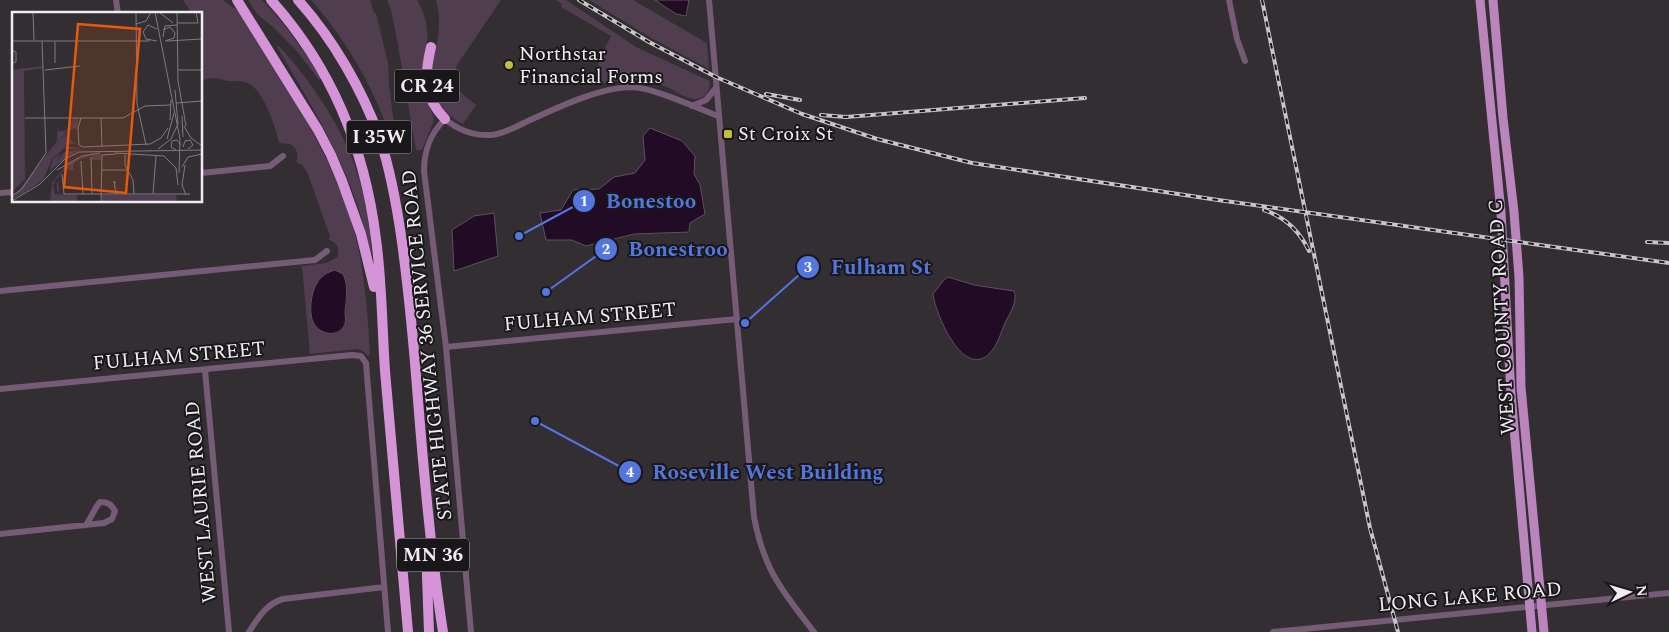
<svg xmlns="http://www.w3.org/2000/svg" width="1669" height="632" font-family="Spectral,serif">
<rect width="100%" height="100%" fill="#322e32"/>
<path fill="#503d50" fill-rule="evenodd" d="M183,0H223L241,13C279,77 324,140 348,211C364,257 367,306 370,354L368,356L363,351L357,349L310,354L302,266L326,263L338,257V247L334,242L329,240L330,236L307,172L302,165L296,162C299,154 297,148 290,144L279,143C276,128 263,88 247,83C241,80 234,82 227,81C217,78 211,76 201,82V14H192ZM335,270L347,284V289C346,301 349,332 334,334C330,334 325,332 321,331L311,313L314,292L324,274Z
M248,0H262C285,24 304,50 321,78L319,80L296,50L273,27L257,14Z
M311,0H370L374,13H376L388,63L389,85L398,155H397C379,98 351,45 311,0Z
M387,0H417C424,12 429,27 427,41C426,56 420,68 421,83C423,97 432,107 434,120L422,150H416L397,40L391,10Z
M436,0H501L457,65C449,86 461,93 476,105L463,124C441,113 427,91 431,66C433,56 437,46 438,35C440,23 439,12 436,0Z
M556,0H566L636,47L710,81C710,90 706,99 695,99C686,99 677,92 669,88C645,77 621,78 597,85C593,66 603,53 611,36L561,7L562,4Z
M589,0H633L707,43L709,69L653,39Z
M279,46C317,88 349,137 363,192C368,212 370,233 372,253H371C353,173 318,116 277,47Z"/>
<path fill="#220b24" stroke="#604f61" d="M655,0H689L686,16L676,14Z
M650,128L682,141L695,156L694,174L700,185L705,214L690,223L689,232L634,234L586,246L572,240H546L540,213L561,210L573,190L599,189L614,177L635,173L645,160L643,136Z
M494,213L498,256L454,271L452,230L474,216Z
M335,270L343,274C349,286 346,299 345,312C345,316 346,320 345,324C339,338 321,335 314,324C308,314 311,292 317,283C321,276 328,272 335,270Z
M948,277L974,285L1014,291C1018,301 1010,313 1005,323C1000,334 998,345 989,354C962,379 935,312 933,294L943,281Z"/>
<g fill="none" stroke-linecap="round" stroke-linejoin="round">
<path stroke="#765b76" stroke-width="6" d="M116,0L118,14
M709,0L754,517C764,570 782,591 814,632
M1229,0L1237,39L1245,61
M692,106L706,100L715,89
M201,173L270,166L283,156
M0,193L14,192
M0,291L315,260L327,251
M446,347L737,319
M205,370L229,632
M0,389L352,355L361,356L366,363L388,632
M0,534L104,523L112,519L115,511C111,504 108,502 100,502C94,509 91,518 86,525
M249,632C258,618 266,604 283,599L384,587
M471,632L446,347L424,171C424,150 430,134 445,119C458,130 473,136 491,135C504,134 517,126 530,120C559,107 598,88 631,87C652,87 697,108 718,116
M1273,632L1669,593"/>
<path stroke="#ba84bc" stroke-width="9" d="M1480,0L1501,212L1511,394L1532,632
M1493,0L1503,118L1514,212L1519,277L1521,387L1544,632"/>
<path stroke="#d594d7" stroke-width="10" d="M237,0L318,130L331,155L342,181L361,234L374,287
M271,0C332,68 365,149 376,239C382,282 382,327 385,371C393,458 400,545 408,632
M298,0C333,39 362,89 380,139C391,172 397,207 402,242C409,294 414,347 418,400C424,477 431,555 443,632
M431,47C424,77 423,96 445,119
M426,548L429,632"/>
<defs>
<path id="rail" d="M579,0L649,42L716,77L802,114L877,139L972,163L1218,200L1669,263
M1262,0L1370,528L1398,632
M766,94L800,100
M821,115L846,117L1085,98
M1264,210C1285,217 1300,232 1309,251
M1647,242L1669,243"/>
</defs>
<use href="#rail" stroke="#c8c5c8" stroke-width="4"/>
<use href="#rail" stroke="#191719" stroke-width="2" stroke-dasharray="5.5" stroke-linecap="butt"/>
</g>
<g fill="#c3bd3f" stroke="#191719" stroke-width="2">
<circle cx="509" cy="65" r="5"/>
<rect x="723" y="129" width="10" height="10" rx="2.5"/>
</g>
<g text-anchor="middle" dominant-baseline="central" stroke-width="4" stroke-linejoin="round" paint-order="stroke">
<g fill="#191719" stroke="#b0adb0" stroke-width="1">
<rect x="394.5" y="69.5" width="65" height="33" rx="4"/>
<rect x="346.5" y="120.5" width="65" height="33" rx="4"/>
<rect x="397" y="538.5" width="72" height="33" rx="4"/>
</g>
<g font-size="19" font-weight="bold" fill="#f0edf0">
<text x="427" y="86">CR 24</text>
<text x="379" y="137">I 35W</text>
<text x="433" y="555">MN 36</text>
</g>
<g font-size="20" fill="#f0edf0" stroke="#191719" text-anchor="start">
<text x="519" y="54">Northstar<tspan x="519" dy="23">Financial Forms</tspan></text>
<text x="738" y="134">St Croix St</text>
</g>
<g font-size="20" fill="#f0edf0" stroke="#191719">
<text transform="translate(590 317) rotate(-5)">FULHAM STREET</text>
<text transform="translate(1502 317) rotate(-93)">WEST COUNTY ROAD C</text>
<text transform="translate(427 345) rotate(-96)">STATE HIGHWAY 36 SERVICE ROAD</text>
<text transform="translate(179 356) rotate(-5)">FULHAM STREET</text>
<text transform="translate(201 502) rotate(-95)">WEST LAURIE ROAD</text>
<text transform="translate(1470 597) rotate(-5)">LONG LAKE ROAD</text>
</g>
</g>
<g transform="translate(12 12)">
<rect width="190" height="190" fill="#322e32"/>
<path d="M32,54V56L12,59L13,167L0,180V58ZM62,106H65L31,150L66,106L65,117L60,116L54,124L62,131H68L56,132L51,134L70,136L53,138L54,135L40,147L31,168L13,180L14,176L12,181L0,187L45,129L46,108V119H53ZM70,137L61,141L37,159L41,147L49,141L45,150L52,140ZM90,142L89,148H80V144L69,147L62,151L61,158L53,157L43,169L42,172L46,171L47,179L45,180V172H41L43,182L65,183L66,190H38L40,171L55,152L69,145ZM90,183H164L165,190H90Z" fill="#503d50"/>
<path fill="none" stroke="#7e7a7e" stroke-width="1" d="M21,0L22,28M124,0L125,92L134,133M143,0L168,127L167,161M147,0L161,11M165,0L166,69L174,114M165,11H186L184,0M124,12L134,9L139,0M151,18L158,15L163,21L162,26L153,29M151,25L153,14L165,13M0,29H138M145,29L134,27L131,20L136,13L145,17M155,29L190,27M0,39L4,40V50L0,51M43,51V30M33,58L68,54M166,58H190M164,91L190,89M170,104L171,125M13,106H111L133,94L159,93M69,106L66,116L67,133L71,135L138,132L149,126L156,116M89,106L90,134M158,108L159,88M172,114L179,126L190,134M155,127L162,101M171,135L173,129L178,128L181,133L176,137M146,137L159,127L166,112L163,78M164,138L159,135L160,129L165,128L169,133M103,141L152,144L164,156L166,173M113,143V153L121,168L122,182M79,145L80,182M69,149L71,182M173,153L170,173L174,183M170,155L176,145L190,142M45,158L70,144L88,141M90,158H117M50,162L52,182H178M104,171L102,169L104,182M141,182L144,144M0,184L10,177L34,141L30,29M0,189L28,172L53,147L67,140L190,138M89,190L90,143L104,142"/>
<path fill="#e8590c" fill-opacity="0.15" stroke="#e8590c" stroke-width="2.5" d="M66,12L128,17L114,181L52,175Z"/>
<rect width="190" height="190" fill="none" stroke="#f0edf0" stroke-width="2.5"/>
</g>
<path fill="none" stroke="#5276de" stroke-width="2" d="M519 236L584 201M546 292L606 249M745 323L808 267M535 421L630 472"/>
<g fill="#5276de" stroke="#191719" stroke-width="2">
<circle cx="519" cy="236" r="5"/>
<circle cx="546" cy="292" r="5"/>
<circle cx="745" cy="323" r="5"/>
<circle cx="535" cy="421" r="5"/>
<circle cx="584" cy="201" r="12"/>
<circle cx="606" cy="249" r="12"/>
<circle cx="808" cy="267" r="12"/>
<circle cx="630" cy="472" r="12"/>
</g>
<g font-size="15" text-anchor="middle" font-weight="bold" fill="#fff">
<text x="584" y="206">1</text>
<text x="606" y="254">2</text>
<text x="808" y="272">3</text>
<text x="630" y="477">4</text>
</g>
<g font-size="21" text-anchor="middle" font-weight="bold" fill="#5276de" stroke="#191719" stroke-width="4" stroke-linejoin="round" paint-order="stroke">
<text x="651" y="208">Bonestoo</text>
<text x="678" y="256">Bonestroo</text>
<text x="881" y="274">Fulham St</text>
<text x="768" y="479">Roseville West Building</text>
</g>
<g transform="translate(1629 592) rotate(85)" stroke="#191719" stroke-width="4" paint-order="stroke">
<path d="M0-4L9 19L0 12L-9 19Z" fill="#f0edf0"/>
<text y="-8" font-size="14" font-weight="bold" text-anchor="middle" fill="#f0edf0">N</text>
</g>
</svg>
